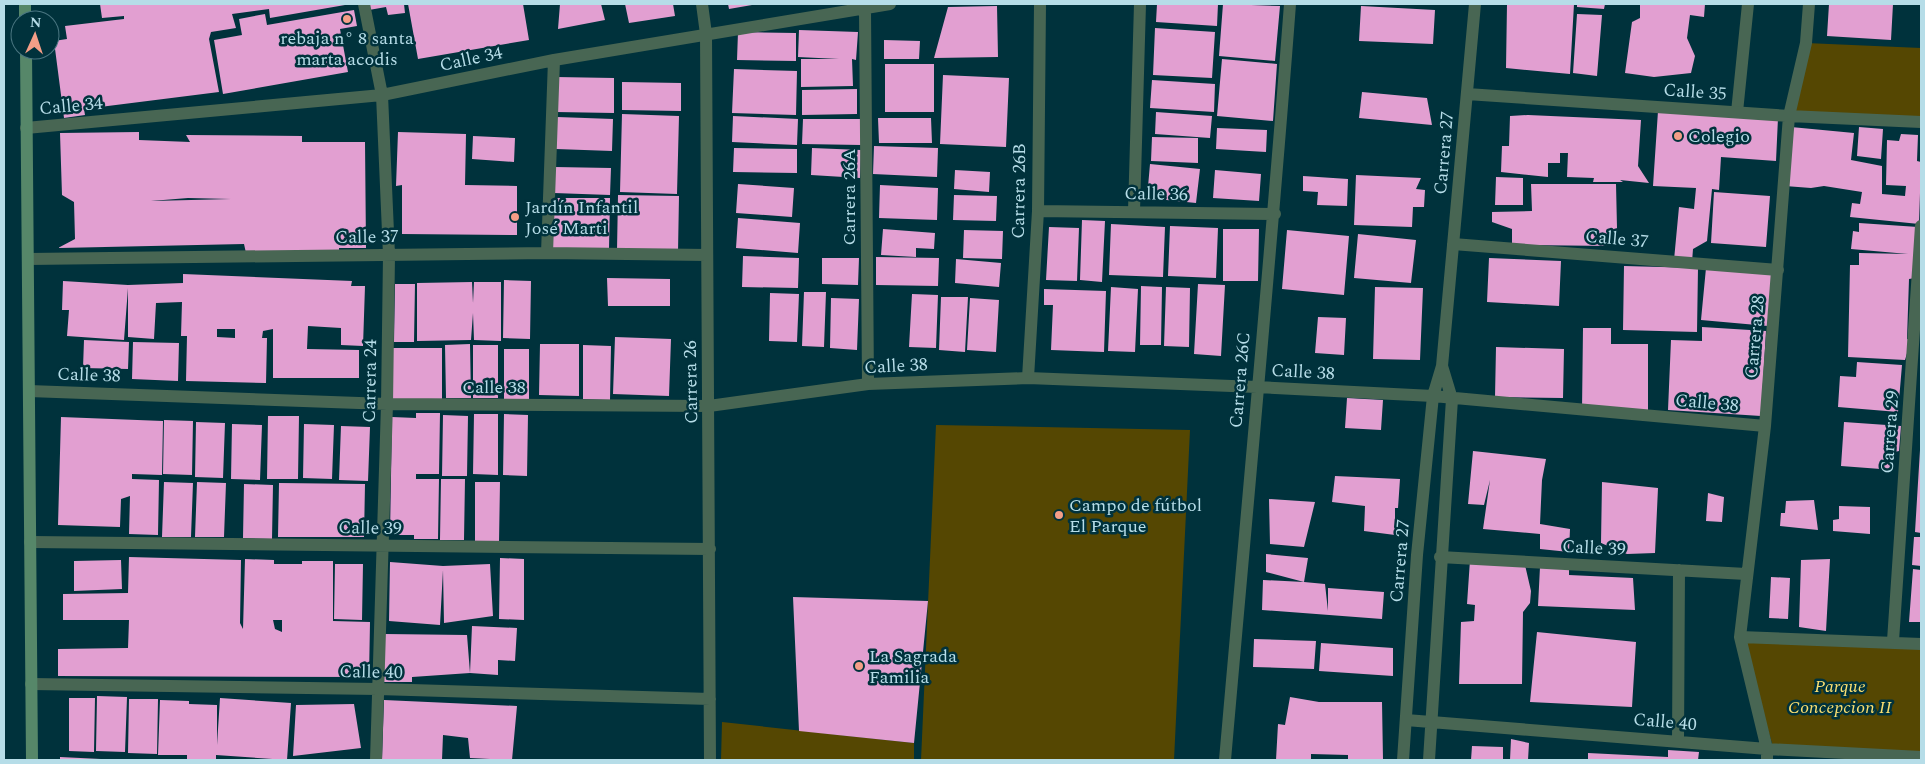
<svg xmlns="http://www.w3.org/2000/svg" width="1925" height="764" font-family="Spectral,serif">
<rect width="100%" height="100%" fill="#00323c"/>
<path fill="#554702" d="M1806,43L1921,48V122L1789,116Z
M936,425L1190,430L1174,760H921Z
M1741,638L1921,642V757L1774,750Z
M722,722L914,743V760H721Z"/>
<path fill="#e29fd1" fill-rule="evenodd" d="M100,4H345V5L270,18L269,9L232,14L236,28L211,32L209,39L219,92L84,109L85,115L64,118L54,41L67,39L65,26L124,19V16L102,18Z
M368,4H404L405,13L388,15L386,7L369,10Z
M408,4H523L529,40L418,59Z
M560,4H601L605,20L558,29Z
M625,4H673L675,16L629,23Z
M728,4H752V5L729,9Z
M1157,4H1218L1217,26L1156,22Z
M1223,4L1280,6L1275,61L1219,56Z
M1507,4H1574L1570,74L1506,68Z
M1577,4H1605L1604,9L1577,7Z
M1640,4H1705L1704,17L1690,15L1687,38L1695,56L1691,73L1654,77L1625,73L1632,22L1640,18Z
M1829,4H1893L1891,40L1827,36Z
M997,6L998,57L934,58L948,7Z
M1361,6L1435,10L1433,44L1359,41Z
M354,10L357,26L340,29L348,72L223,94L214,40L242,35L239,19L265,14L267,25Z
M1577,14L1602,15L1597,76L1573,73Z
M1155,28L1215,32L1212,78L1153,75Z
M799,30L858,32L856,60L852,59L853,86L801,87V59H839L798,57Z
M738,32L796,33V61L737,60Z
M884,40L920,41L919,59H884Z
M1222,59L1277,64L1273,121L1217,116Z
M885,64H934V112H885Z
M734,69L797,71L796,115L732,113Z
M943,75L1009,78L1006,147L940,144Z
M556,77L614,78V113L556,112Z
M1152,80L1215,84L1214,112L1150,108Z
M622,82L681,83V111L622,110Z
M857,89V114L802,115V90Z
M1362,92L1427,98L1432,125L1359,118Z
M1658,111L1778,118L1776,161L1721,157L1719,190L1712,189L1707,241L1693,249L1692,262L1674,260L1679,207L1694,209L1696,188L1653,186Z
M1156,112L1212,116L1210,138L1155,134Z
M622,114L679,116L677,194L620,192Z
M1528,115L1641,120L1638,166L1649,183L1620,180L1623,182H1593L1594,178L1567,177L1568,153H1560V163H1548V177L1501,172L1502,146H1509L1510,116Z
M733,116L798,119L797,145L732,142Z
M557,117L613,119L612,151L556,149Z
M878,118H931L932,143H879Z
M803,119H861V145L802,144Z
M1791,127L1854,133L1851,160L1882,166V194L1905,196L1906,186L1886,185L1887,140L1899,141L1901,134L1918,135L1917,161L1921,162L1919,224L1850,217L1852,203L1860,204L1862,192L1824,186L1811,188L1785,186Z
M1859,127L1883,129L1881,159L1857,156Z
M1217,128L1267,130L1266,152L1216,149Z
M139,132V140L190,142L186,135L302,136V142H365L366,248H339V253H246L244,244L58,248L75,239L74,202L62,195L60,133ZM188,198L231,199L151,201Z
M398,132L466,134L465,185L517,186V235L402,234V185L396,186Z
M473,136L515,138L514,162L472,159Z
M1152,137L1198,138V163L1151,161Z
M874,146L938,148L937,177L873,174Z
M734,148L797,149V173L733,172Z
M812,148L861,150L860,178L811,175Z
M1150,164L1200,169L1196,203L1147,198Z
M555,167L611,168L610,195L554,193Z
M955,170L990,172L989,192L954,189Z
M1215,170L1261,174L1259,201L1213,198Z
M1356,175L1421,178L1416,189L1425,190L1424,207H1413L1412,227L1354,225Z
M1303,176L1348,179L1347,206L1317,205L1318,192L1303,191Z
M1496,177L1523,178V205H1495Z
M738,184L794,188L792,217L736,213Z
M1531,184H1616L1617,228L1611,246L1512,245V229L1492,222V212L1532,211Z
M880,185L938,188L937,220L879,218Z
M1714,192L1770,196L1766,247L1711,243Z
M618,195L679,196L678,252L617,250Z
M954,195L997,196L996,221L953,220Z
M551,198H610L609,249L551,248Z
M738,218L800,223L798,253L736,248Z
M1082,220L1105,221L1102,282L1080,280Z
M1859,223L1918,227L1915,278L1909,279L1907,339L1911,340L1905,360L1848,357L1850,265H1859V253L1908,254L1851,249L1853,231L1859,232Z
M1111,224L1165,227L1163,277L1109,275Z
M1170,226L1218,228L1216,278L1168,276Z
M1049,227L1079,228L1077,281L1046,280Z
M883,229L935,233L934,249L916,248V257L881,255Z
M1223,229H1259L1258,281H1223Z
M964,230L1003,231L1002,259L963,258Z
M1287,230L1349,236L1344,295L1282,289Z
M1358,234L1416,240L1411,283L1354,278Z
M743,256L799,258L798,288L742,287Z
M876,257L939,258L938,286L876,285Z
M822,258H859L858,285L822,284Z
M1489,258L1561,261L1559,306L1487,302Z
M956,259L1001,263L999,287L955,283Z
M1624,266L1698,268L1697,332L1623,330Z
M1706,268L1773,274L1768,326L1701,320Z
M183,274L352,281L351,286H365L363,346L341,345V328L308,326L307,349L359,350V378H273V329L263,331L262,338H267L266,383L186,381L187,336H181L182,302L156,303L154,339L128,337V288L124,340L67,336L69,310H62L63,281L128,285L183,283ZM217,329H235V338L217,337Z
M607,278L670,279V306H608Z
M504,280L531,281L530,339L503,338Z
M472,282L473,303L474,282H501V341L474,340L473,313L471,340L417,341V283Z
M395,284H415L414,342H394Z
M1198,284L1225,285L1221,356L1194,354Z
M1141,286L1162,287L1161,345H1140Z
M1111,287L1138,289L1135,352L1108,351Z
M1166,287L1190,288L1189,347L1164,346Z
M1375,287L1423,288L1420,360L1373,359Z
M1044,289L1106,291L1104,352L1051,350L1053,305H1044Z
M804,292H826L824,347L802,346Z
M770,293L799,294L797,342L769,341Z
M912,294L938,295L936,348L909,347Z
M941,297H968L965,352L939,350Z
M831,298L859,299L857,350L830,348Z
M970,298L999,300L996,352L967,350Z
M1318,317L1346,318L1344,355L1315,353Z
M1702,327L1766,331L1761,416L1668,410L1671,340L1702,341Z
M1583,328H1611V344H1648V410H1582Z
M615,337L671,339L669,396L613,394Z
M84,340L129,342L128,369L83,368Z
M133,342L179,343L178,381L132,379Z
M470,344L471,398H446L445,345Z
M540,344H579V396L539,395Z
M473,345H498V398H473Z
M583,345L611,346L610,400L583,399Z
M1496,347L1564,349L1563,398L1495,397Z
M393,348H442V401H393Z
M504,349H529V402H504Z
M1857,362L1902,365L1898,412L1838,407L1840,376L1856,377Z
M1347,398L1383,400L1381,430L1345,428Z
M416,413H440L439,474H416V479H439L438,539H414V535H390L392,417L416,418Z
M474,414H498V475L473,474Z
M504,414L528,415L527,476L503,475Z
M443,415L468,416L467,476H442Z
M268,416H299L298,479H267Z
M61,417L163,421L162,475L132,474V479L159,480L158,535L129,534L130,496L121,499L120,527L58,525Z
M164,420L193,421L192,475L163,474Z
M196,422L225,423L223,478L195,477Z
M1844,422L1901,426L1899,451L1890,453L1894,470L1841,466Z
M232,424L262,425L260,480L231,479Z
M304,424L334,425L332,479L303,478Z
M341,426L370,427L368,481L339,480Z
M1920,450H1921V533L1915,532Z
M1473,451L1546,459L1542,480L1540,524L1570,529L1569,552L1540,549V534L1483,529L1490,480L1484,505L1468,504Z
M1335,476L1400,479L1398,508H1395V535L1364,531L1365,506L1332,502Z
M441,479H465L464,540H440Z
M164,482L193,483L191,537H162Z
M197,482L226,483L224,537H195Z
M475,482H500L499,543H475Z
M1602,482L1658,488L1655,553L1627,554L1601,543Z
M279,483L365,484L364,537H278Z
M244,484L273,485L272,539L243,538Z
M1708,493L1724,497L1722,522L1706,521Z
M1269,499L1315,502L1304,547L1270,544Z
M1814,500L1818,530L1780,526L1781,513H1785L1786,501Z
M1839,506L1870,507V534L1833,531V520L1839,519Z
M1914,537H1921V566L1912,565Z
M1266,554L1308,558L1304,582L1325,584L1328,611V588L1384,592L1382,619L1262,610L1263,580L1304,582L1266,572Z
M129,557L241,560L240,623L243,629L245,559L274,560V564H302V561H333V621L370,622L369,677L58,676V649L128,648L129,620H63V594L128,593ZM273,620H282V632L275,629Z
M500,558L524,559V620L499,619Z
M1830,559L1826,631L1799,627L1801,560Z
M121,560L122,589L74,591V561Z
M1470,560L1525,565L1531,591L1530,603L1523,612L1522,684H1459L1461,622L1474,621L1475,605L1467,604Z
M390,562L443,566L490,564L493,616L444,623L443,570L440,625L389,621Z
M335,564H363L362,620L334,619Z
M1540,567L1569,569V575L1633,578L1635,610L1538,606Z
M1913,569L1921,570V622H1909Z
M1771,577L1790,578L1788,619L1769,618Z
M793,597L928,601L914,743L799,731Z
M472,626L517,628L515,661L498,660V675L470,673L412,677V682H383L385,634L467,635L470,673Z
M1537,632L1636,642L1632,707L1530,702Z
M1254,639L1316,641L1314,669L1253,667Z
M1321,643L1393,648V676L1319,671Z
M97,696L127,697L125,752L96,751Z
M1290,697L1319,702H1382L1383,760H1348V755L1311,754V760H1276L1278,724L1285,725Z
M69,698H95L94,752L69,751Z
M220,698L291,703L287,760L216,755V759H187V755H158L160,700L189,701V704L217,705V745Z
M129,699H158L157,754L128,753Z
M384,700L517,706L512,760L470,758L468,738L443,735L442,760H382Z
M354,704L361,748L293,756L296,705Z
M1511,739L1529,743L1528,760H1510Z
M1472,746L1503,747V760H1471Z
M1668,750L1699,752L1698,760H1588V753L1668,757Z
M60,757L101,759V760H60Z"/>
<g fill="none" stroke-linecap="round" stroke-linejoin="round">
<path stroke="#486653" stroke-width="12" d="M1737,112L1748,4"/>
<path stroke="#486653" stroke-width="12" d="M364,4L382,95L389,255L387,404L376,760
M702,4L706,34L710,760
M865,10L868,384
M1467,94L1789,116L1921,122
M26,128L382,95L554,60L890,4
M1038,211L1275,214
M1134,211L1140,4
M1453,244L1778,270
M547,253L554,60
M28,259L547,253L707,255
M1028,378L1038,211L1040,4
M29,391L387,404L709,406L868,384L1028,378L1257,387L1433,396L1765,426
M30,542L710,549
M1440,557L1746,574
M1740,637L1921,644
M1893,641L1921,226
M31,684L378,689L710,699
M1406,720L1767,749L1921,757
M1678,741L1679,570
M1225,760C1247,508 1271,256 1290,4
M1403,760L1417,555L1433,396L1442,366L1475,4
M1429,760L1452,399L1442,366
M1767,760V749L1740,637L1765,426L1789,116L1806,43L1809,4"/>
<path stroke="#568769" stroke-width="12" d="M25,4V20
M26,50L32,760"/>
</g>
<g fill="#f49e87" stroke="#00323c" stroke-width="2">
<circle cx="347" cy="19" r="5"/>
<circle cx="1678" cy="136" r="5"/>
<circle cx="515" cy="217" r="5"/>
<circle cx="1059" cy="515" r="5"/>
<circle cx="859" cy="666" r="5"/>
</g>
<g text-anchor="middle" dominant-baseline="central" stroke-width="5" stroke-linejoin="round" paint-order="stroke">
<g font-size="18" fill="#b6dde8" stroke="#00323c" text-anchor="start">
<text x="347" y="38" text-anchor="middle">rebaja n° 8 santa<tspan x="347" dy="21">marta acodis</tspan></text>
<text x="1688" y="136">Colegio</text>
<text x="525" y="207">Jardín Infantil<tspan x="525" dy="21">José Marti</tspan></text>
<text x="1069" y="505">Campo de fútbol<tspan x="1069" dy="21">El Parque</tspan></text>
<text x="869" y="656">La Sagrada<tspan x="869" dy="21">Familia</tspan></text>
</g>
<g font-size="18" fill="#b6dde8" stroke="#00323c">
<text transform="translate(471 59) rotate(-12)">Calle 34</text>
<text transform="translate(1695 92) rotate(4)">Calle 35</text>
<text transform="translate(71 106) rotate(-5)">Calle 34</text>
<text transform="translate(1444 153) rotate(-85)">Carrera 27</text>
<text transform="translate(1019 191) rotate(-89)">Carrera 26B</text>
<text transform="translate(1156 194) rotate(1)">Calle 36</text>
<text transform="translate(849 197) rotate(-90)">Carrera 26A</text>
<text transform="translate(367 237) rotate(-1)">Calle 37</text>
<text transform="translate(1617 239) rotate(5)">Calle 37</text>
<text transform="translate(1755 337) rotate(-85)">Carrera 28</text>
<text transform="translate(896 366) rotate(-3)">Calle 38</text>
<text transform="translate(1303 372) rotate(3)">Calle 38</text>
<text transform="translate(89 375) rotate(2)">Calle 38</text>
<text transform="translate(1240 380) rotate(-85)">Carrera 26C</text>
<text transform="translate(370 381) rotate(-89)">Carrera 24</text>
<text transform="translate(691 382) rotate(-91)">Carrera 26</text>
<text x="494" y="387">Calle 38</text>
<text transform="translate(1707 403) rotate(5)">Calle 38</text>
<text transform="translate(1890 432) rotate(-86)">Carrera 29</text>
<text transform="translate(370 528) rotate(1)">Calle 39</text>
<text transform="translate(1594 548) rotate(3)">Calle 39</text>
<text transform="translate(1400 561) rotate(-85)">Carrera 27</text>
<text transform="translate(371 672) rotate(1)">Calle 40</text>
<text transform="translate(1665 722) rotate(5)">Calle 40</text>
</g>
<g font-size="18" font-style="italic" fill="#fadf71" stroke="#00323c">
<text x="1840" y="686">Parque<tspan x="1840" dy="21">Concepcion II</tspan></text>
</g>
</g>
<rect width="1925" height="764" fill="none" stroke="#b6dde8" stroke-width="10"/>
<g transform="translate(35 35) rotate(3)"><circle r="24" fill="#00323c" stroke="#497681"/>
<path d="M0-4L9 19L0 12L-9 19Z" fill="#f49e87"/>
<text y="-8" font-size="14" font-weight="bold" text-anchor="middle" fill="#b6dde8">N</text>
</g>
</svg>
